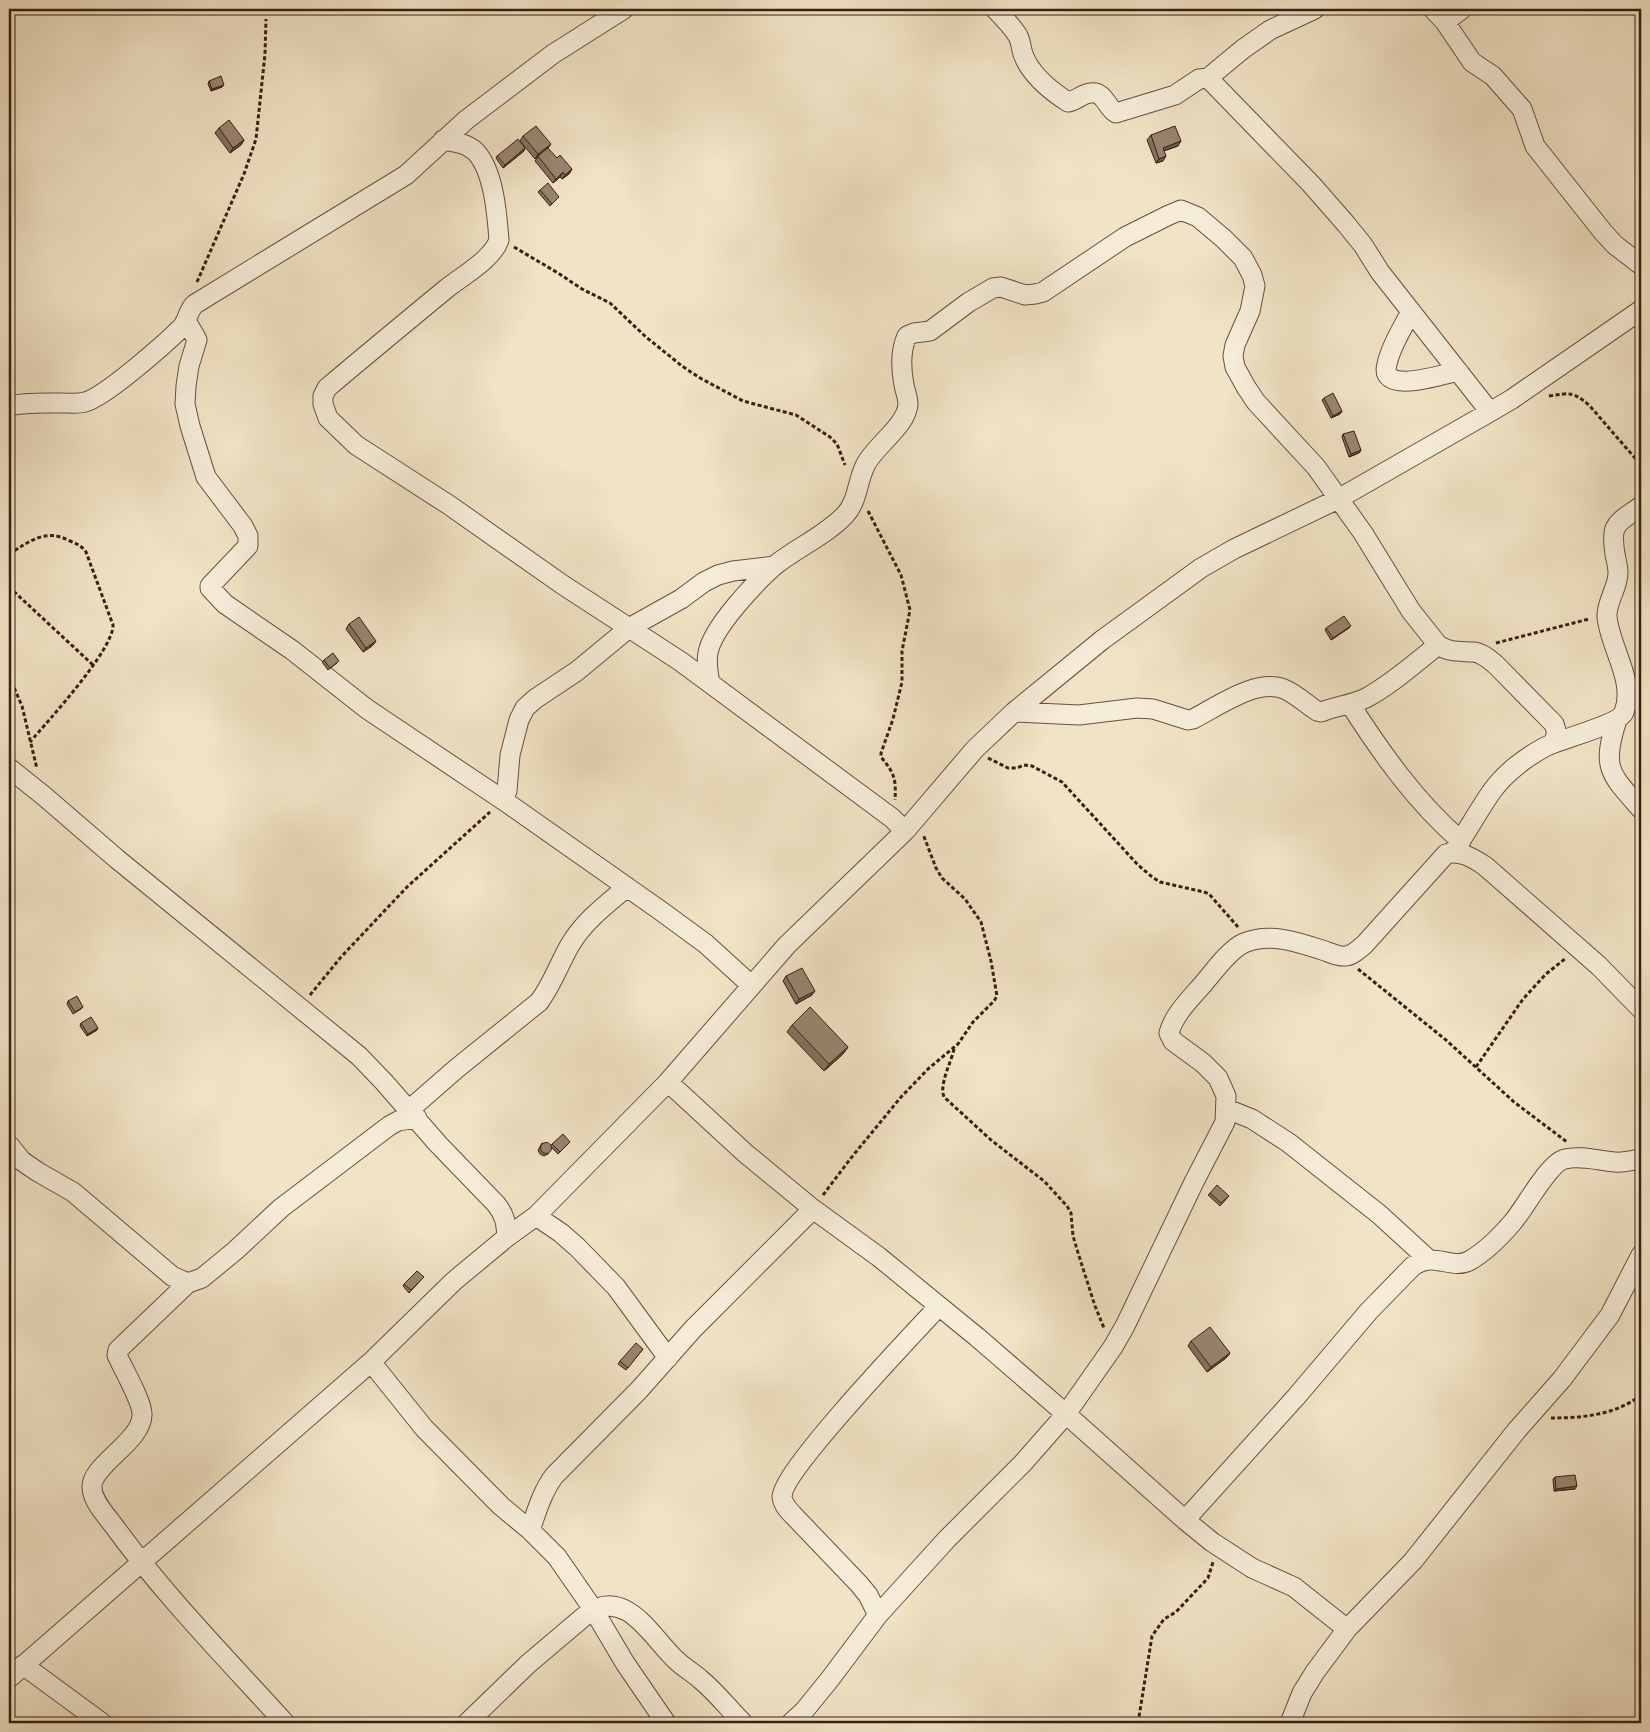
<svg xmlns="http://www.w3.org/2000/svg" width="1650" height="1732" font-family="Cardo,serif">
<rect width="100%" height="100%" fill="#f1e3c5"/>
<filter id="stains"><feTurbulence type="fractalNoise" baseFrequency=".004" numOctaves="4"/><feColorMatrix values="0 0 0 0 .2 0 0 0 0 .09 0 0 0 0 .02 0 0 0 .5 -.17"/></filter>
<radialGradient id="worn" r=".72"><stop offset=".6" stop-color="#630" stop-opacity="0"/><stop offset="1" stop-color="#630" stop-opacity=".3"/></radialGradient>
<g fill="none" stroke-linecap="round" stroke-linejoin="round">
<defs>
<path id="minor" d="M995,9C1003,17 1012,26 1018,36C1021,42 1021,48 1023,54C1030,74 1051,91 1068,102C1076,101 1083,93 1091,93C1104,91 1107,108 1116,113L1175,95L1199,79L1208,78L1311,184L1346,224L1363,245L1380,272L1490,412
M1433,9L1445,22L1472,62L1493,76L1522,109L1535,146L1603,232L1615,245L1641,265
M1445,22L1462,9
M1208,78L1243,49L1270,30L1315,9
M443,140C454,142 467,143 476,152C494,172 497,214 499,240C492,260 462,276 446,289C406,322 366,355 327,388L323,396V404L328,418L356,445L449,505L563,585L680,661L892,818L905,831
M1411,311C1403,328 1391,345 1387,364C1378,396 1444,374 1458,371
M184,324L189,326L195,336L197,340L189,366L186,386L185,404L190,426L206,477L243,526L248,536V546L210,586V588L225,604L292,650L367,709L503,800L661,911L706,944L751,985
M9,406C26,402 44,403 62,403C70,403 78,404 85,402C105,397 166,343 182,327C188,320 188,310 195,304L406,175L466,120L553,54L624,9
M710,683C708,673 706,663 708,653C712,628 755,583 774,566C796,548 825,536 845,515C858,501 857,482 865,466C873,447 907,426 908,404C908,398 905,391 904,385C901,369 900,351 907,336L914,333L930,331L969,302L993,288L1001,287L1025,295L1035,294L1043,292L1125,237L1169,215L1181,210L1198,217L1224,239L1243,258L1252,275L1255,286L1250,311L1235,345L1233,356L1235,367L1246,387L1256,402L1316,467L1363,533L1411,611L1438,645C1450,653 1461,651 1474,652C1482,653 1489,659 1495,664L1554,724C1557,731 1557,735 1553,743
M1350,704C1382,754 1416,802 1461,841
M1014,712L1079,715L1137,708L1153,709L1188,720L1193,719C1217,707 1256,678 1284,689C1296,694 1306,704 1317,711L1321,712C1336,706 1351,705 1366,698C1392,684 1415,663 1438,645
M1617,720C1601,768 1610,774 1641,809
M9,768L44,796L117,859L359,1056L384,1082L438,1144L496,1204C505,1215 506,1223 507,1237
M503,800L507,791L510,755L519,720L525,708L535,699L577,671L629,628L681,599L704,582L718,575L733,571L774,566
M1453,852C1467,832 1478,811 1492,791C1505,773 1526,757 1545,747C1560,739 1619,725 1624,712C1636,681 1610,648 1607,617C1606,602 1618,588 1618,573C1618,566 1616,560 1615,554C1610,522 1617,524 1641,506
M668,1082L745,1153L813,1209L879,1257L977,1337L1066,1414L1185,1520L1212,1542L1252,1568L1294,1587L1347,1629
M1227,1109L1252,1119L1289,1143L1380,1215L1428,1259
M409,1110L456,1069L539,1002C552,985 559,964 570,945C584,921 607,904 627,887
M9,1145L22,1161L38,1172L73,1192L172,1276L188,1283L202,1278L236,1250L281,1208L389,1126L398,1121L417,1118
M536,1216L561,1233L577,1247L616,1287L668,1358
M188,1283L118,1350L117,1355C123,1369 142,1401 142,1414C143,1441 91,1465 92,1487C92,1501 106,1515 114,1526C165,1596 227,1659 285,1723
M371,1362L424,1428L501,1506L530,1530L557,1557L593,1609L625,1663L666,1723
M1185,1520L1296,1397L1369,1311L1413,1266C1434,1251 1451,1270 1469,1261C1485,1252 1500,1237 1512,1223C1524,1210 1549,1162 1565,1159C1581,1155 1599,1161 1615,1162C1623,1163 1633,1160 1641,1159
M530,1530C537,1511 542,1492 554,1476L639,1390L693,1329L813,1209
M878,1615L868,1595L859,1584L794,1516C789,1511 783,1505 782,1497C782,1471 915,1332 939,1306
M23,1665L102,1723
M9,1678L371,1362L454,1281L507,1237L536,1216L668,1082L787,945L905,831L975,749L1014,712L1102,640L1201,568L1234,549L1338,499L1490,412L1512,399L1641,310
M467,1723L528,1664L587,1614C626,1586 652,1638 676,1660C683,1667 692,1672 700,1679C716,1692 729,1709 743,1723
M791,1723L804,1711L830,1679L878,1615L947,1539L1023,1463L1066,1414L1113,1347L1125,1326L1194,1182L1225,1122L1226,1096L1218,1078L1203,1063L1173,1041L1169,1033C1174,1014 1191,998 1204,983C1214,971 1230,949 1244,943C1269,932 1298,942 1322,950C1329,952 1338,957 1345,956C1352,956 1359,949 1364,945L1446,854C1460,850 1473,858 1485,866L1599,966L1641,1009
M1290,1723L1302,1693L1315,1672L1347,1629L1413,1561L1517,1430L1562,1379L1610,1315L1641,1255"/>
</defs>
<use href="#minor" stroke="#665040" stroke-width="21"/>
<path stroke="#381f13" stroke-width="3" stroke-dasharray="4 2.5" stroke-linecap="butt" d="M514,247L558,273L582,289L610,303L646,337L682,366L700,378L743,401L796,415L830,437L837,444L845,465
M197,282L244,174L256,139L265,54L266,19
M1549,396C1570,393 1572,391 1589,405L1641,465
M868,511L901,575L910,610L902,651V682L893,719L881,753V757C895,774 896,779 895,800
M9,554C30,541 46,528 70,541C77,544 82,546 86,552L113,625C114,649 48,721 30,742
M9,587L93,665
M1496,643L1589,619
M9,676L22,706L37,769
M988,758L1008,768H1017L1024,765L1032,766L1062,782L1138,865L1151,876L1160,882L1204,892L1209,894L1238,927
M1358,969L1446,1040L1514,1102L1567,1142
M310,995L341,957L407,887L490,812
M954,1049C951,1063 939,1084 944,1097L991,1140L1044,1181L1067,1206L1071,1213L1073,1236L1079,1256L1095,1306L1104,1328
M1476,1067L1523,999L1546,974L1566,958
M823,1195L851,1158L901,1097L928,1069L958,1044L973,1022L994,1001L997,996L991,961L981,922L965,899L942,878L936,868L923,834
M9,1405L13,1416L9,1431
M1551,1418C1582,1418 1616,1415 1641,1395
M9,1647L14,1653
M1138,1723L1152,1636L1164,1619L1176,1612L1208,1578L1213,1562"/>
<use href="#minor" stroke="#f6edd9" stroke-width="19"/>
</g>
<path fill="#837260" stroke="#381f13" d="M209,81L222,87L211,91L208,84Z
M219,128L244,140L241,145L230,153L215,133Z
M1151,135L1178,146L1164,151L1163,161L1156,163L1147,140Z
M523,136L551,144L547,149L557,158L572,169L569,174L562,179L560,177L553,183L535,161L538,157L535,159L520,141Z
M524,151L503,168L496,158L497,156Z
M540,190L559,197L550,206L538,192Z
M1324,398L1342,411L1340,414L1331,418L1322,400Z
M1343,434L1361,450L1359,453L1349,457L1342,437Z
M349,624L376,641L372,646L363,652L346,629Z
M1351,626L1349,628L1331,640L1325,630L1326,628Z
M324,660L337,663L328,670L322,662Z
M786,976L812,995L796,1004L783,981Z
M68,1001L83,1007L81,1009L73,1014L67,1004Z
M81,1023L97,1030L87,1036L80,1026Z
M792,1025L848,1047L843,1054L824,1071L787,1032Z
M542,1143L550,1146L552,1144H568L558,1154L551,1147L548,1154L544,1156L540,1154L538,1150Z
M1210,1193L1229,1196L1220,1206L1208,1195Z
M422,1279L409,1293L403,1286L404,1284Z
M1191,1341L1230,1353L1226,1358L1207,1372L1188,1346Z
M643,1349L626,1370L618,1364L620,1361Z
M1555,1477L1575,1489L1554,1491L1553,1479Z"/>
<path fill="#6a5d4e" stroke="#381f13" d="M224,85L222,87L211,91L212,89Z
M244,140L241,145L230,153L233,148Z
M1181,141L1178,146L1160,152L1163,148Z
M551,144L547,149L535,159L538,154Z
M525,148L524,151L503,168L505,165Z
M1166,156L1163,161L1156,163L1159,159Z
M572,169L569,174L562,179L565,175Z
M563,172L560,177L553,183L556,179Z
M1342,411L1340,414L1331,418L1333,416Z
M1361,450L1359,453L1349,457L1351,454Z
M1351,626L1349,628L1331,640L1333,638Z
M376,641L372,646L363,652L366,648Z
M815,991L812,995L796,1004L799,999Z
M98,1028L97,1030L87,1036L88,1034Z
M848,1047L843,1054L824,1071L829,1064Z
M1230,1353L1226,1358L1207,1372L1211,1367Z
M1577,1486L1575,1489L1554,1491L1556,1489Z"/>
<path fill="#988570" stroke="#381f13" d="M221,76L224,85L212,89L209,81Z
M229,120L244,140L233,148L219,128Z
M536,126L551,144L538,154L523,136Z
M1175,126L1181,141L1163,148L1166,156L1159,159L1151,135Z
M518,139L525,148L505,165L497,156Z
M548,148L557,158L560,155L572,169L565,175L563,172L556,179L538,156Z
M548,183L559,197L552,204L540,190Z
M1333,393L1342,411L1333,416L1324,398Z
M1354,431L1361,450L1351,454L1343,434Z
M1344,616L1351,626L1333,638L1326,628Z
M359,617L376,641L366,648L349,624Z
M333,653L339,661L330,668L324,660Z
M802,968L815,991L799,999L786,976Z
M77,996L83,1007L75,1012L68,1001Z
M810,1007L848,1047L829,1064L792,1025Z
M91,1017L98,1028L88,1034L81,1023Z
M563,1134L570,1142L560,1152L552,1144Z
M540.5 1148a5.5 5.5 0 1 1 11 0a5.5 5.5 0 1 1-11 0Z
M1217,1185L1229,1196L1221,1203L1210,1193Z
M417,1271L424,1277L411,1290L404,1284Z
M1210,1327L1230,1353L1211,1367L1191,1341Z
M636,1343L643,1349L628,1368L620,1361Z
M1575,1475L1577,1486L1556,1489L1555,1477Z"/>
<rect width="1650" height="1732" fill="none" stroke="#f1e3c5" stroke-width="30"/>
<rect x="10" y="10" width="1630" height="1712" fill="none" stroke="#381f13" stroke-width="2.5"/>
<rect x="15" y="15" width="1620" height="1702" fill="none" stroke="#381f13"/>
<rect width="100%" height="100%" filter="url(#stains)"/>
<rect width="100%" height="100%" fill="url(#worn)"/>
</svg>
